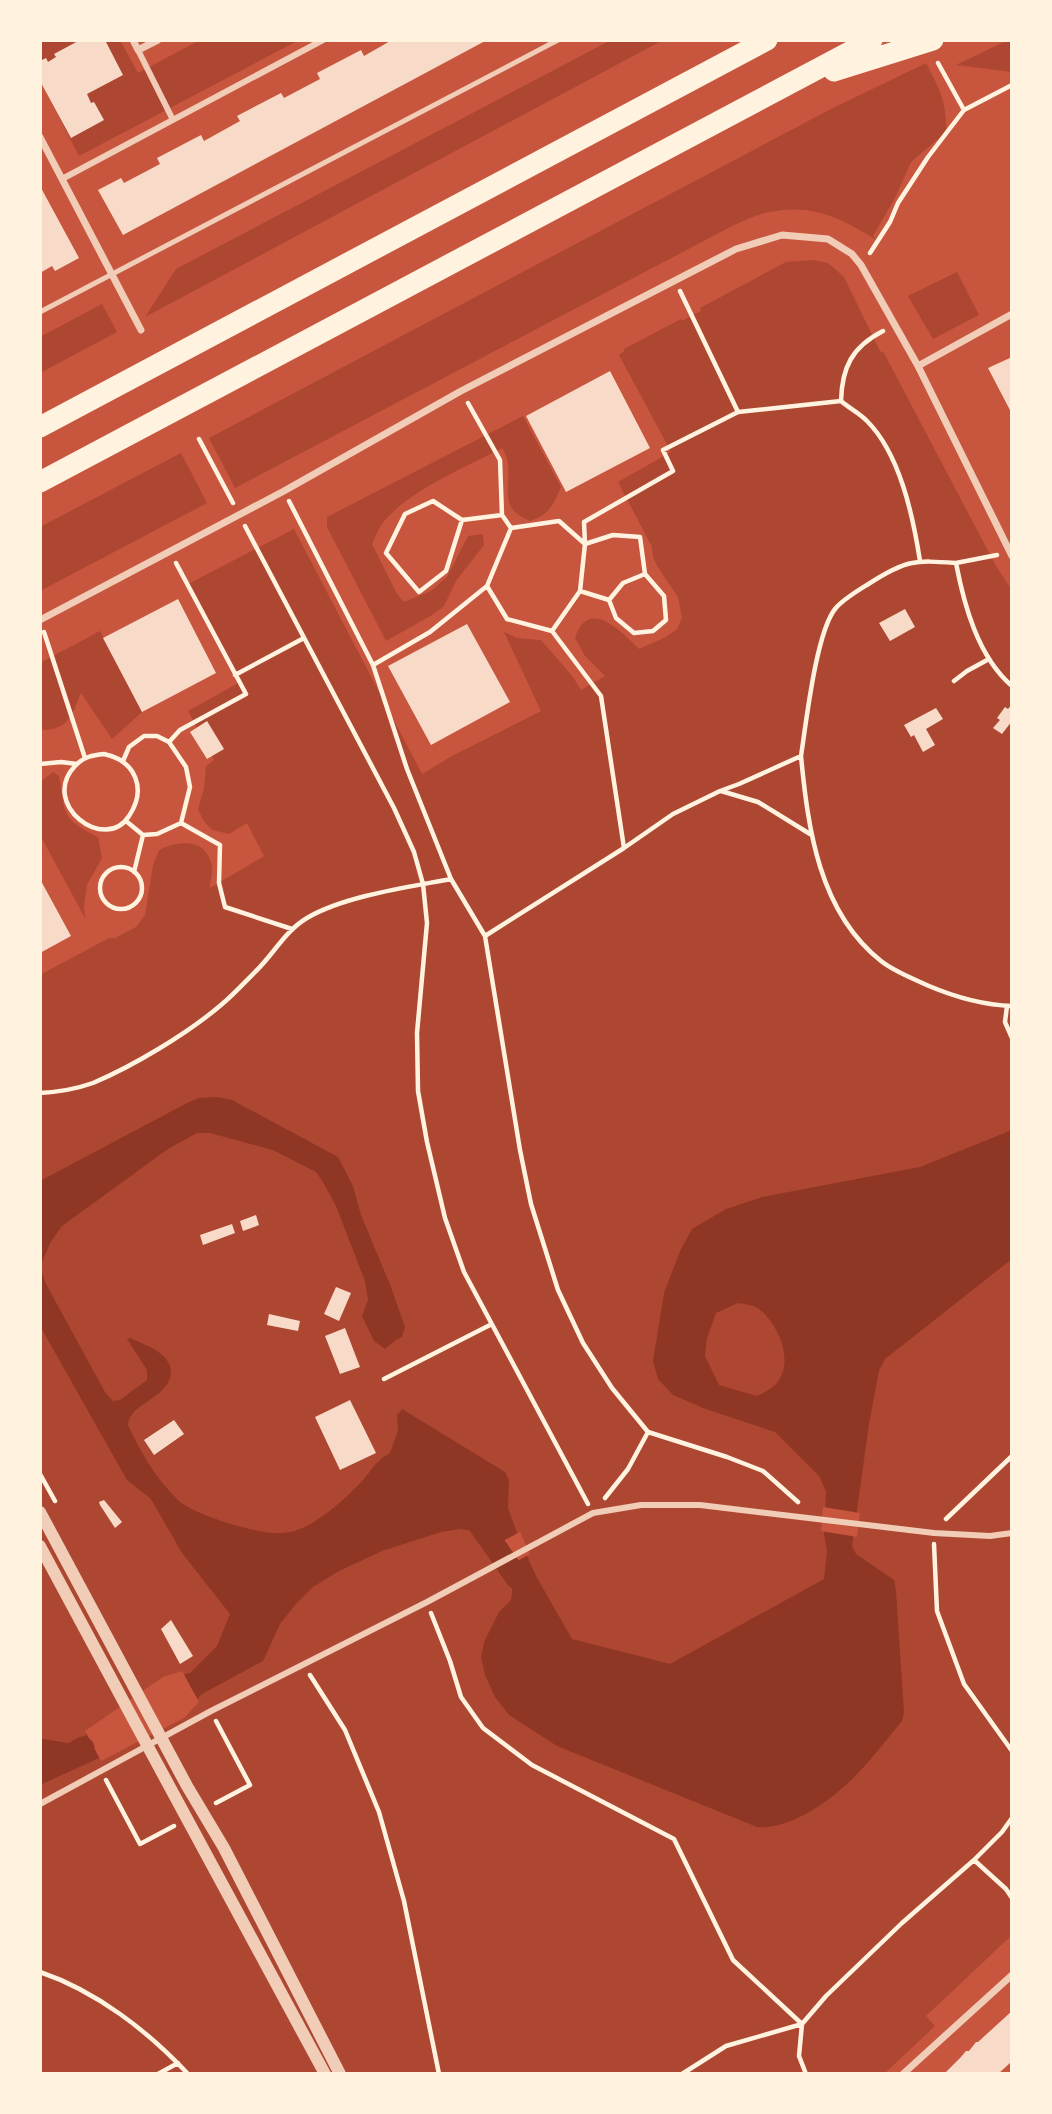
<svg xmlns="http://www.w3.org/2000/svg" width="1052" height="2114" font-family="Raleway,sans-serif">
<rect width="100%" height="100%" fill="#c8553d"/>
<path fill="#ae4732" d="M40,40H120L138,73L200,40H299L79,156L40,80Z
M611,40H663L145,317L176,269Z
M1008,40H1012V72L956,65Z
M926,63C939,88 947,102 946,132L911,162L895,198L873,236L877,240C842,219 813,203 770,212C758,214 746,220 734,225L235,488L209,438L829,110Z
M812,260L828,263L844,277L880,351L884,353L996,566L1012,590V1935L926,2016L935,2026L884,2074H40V975L109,938H115L136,927L145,915L153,865L159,850C180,840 206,838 212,866C213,873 210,881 210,888L264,856L247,823L229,834L212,830L203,820L198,809L204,788L206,766L214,760L188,711L240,682L188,584L294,529L422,774L452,756L541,711L504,632L517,638L541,640L573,677L581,690L605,676L585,656L575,638C588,597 621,631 639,649L666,637L677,629L682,618L678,597L657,566L653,557L652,547L618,482L671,452L619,355L624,351V349L681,319L682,321L701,311L700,308L786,262Z
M957,272L979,315L933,339L908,296Z
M102,304L117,332L40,373V337Z
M523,416L561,487C553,505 550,514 530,521C525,518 519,516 515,512C499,497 517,470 502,448C463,469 415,487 385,520C379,527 376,536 372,544L397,594L404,602L431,591L447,577L468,536L483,534L484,545L456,581L444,606L432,615L386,641L327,527V517Z
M181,453L207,503L40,591V527Z
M100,631L142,712L112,739L81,693C71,717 69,730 40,730V663Z
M53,772L59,776C65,815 62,819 98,837L102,858L87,885L84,906L85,918L40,835V782Z"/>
<path fill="#8f3625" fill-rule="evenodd" d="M217,1097L232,1100L338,1157L353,1186L361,1215L391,1287L405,1327L402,1337L396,1340L385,1349L374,1341L362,1316L368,1300L365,1281L336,1206L323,1182L316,1172L273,1150L210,1133H197L168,1149L62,1226L50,1243L40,1267V1181L187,1103L199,1098Z
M1012,1130V1259L885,1359L879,1371L869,1424L852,1546L856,1554L894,1580L896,1591L904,1712L902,1721C883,1744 863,1771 840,1790C820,1808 784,1830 757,1827L557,1746L509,1715L495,1697L485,1675L481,1657L484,1642L499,1612L511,1600L513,1583L496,1544L489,1537L476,1531L460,1529L441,1532L382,1551L339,1571L313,1587L296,1604L280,1624L263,1661L202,1694L182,1715L97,1759L40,1785V1761L86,1735L164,1680L190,1673L217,1646L230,1614L182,1553L151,1499L127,1480L40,1326V1267L46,1284L105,1392L113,1401L120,1400L147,1380V1370L127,1339L130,1338C145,1345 171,1353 171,1372C170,1398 129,1403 128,1425C141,1453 156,1479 179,1501C193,1514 254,1533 275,1533C289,1534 304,1529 315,1521C333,1510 350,1494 364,1479C373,1468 377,1460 390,1453L398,1430L397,1415L402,1409L505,1472L509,1480L508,1508L518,1536L536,1576L572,1639L670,1664L824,1579L827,1551L824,1534L826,1492L820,1477L775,1432L703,1408L673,1395L658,1379L653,1361L664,1293L680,1251L692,1229L726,1209L762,1197L920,1167ZM738,1303C744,1304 754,1305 759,1309C779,1325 795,1362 776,1384C771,1389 763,1393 757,1396L719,1385L705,1356L707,1338L716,1313Z"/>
<path fill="#c8553d" d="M823,1507L860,1513L857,1537L821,1531Z
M520,1532L530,1554L503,1569L493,1546Z
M182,1671L199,1702L184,1718L101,1761L85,1731L163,1677Z"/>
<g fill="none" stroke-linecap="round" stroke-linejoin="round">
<path stroke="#8f3625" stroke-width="23" d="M470,1513L472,1514L517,1578
M40,1750L71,1755L83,1748"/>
</g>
<path fill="#f7dbc8" d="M80,40H105L123,75L87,94L91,103L94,102L104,120L71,138L40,81V61L46,58L48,62L56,57L54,54Z
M392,40H487L123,235L98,190L121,178L124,183L160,164L157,158L201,135L204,141L240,121L237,116L281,93L284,98L320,79L317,73L361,50L364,56Z
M40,186L79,258L55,271L52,266L40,273Z
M1012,357V414L988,368Z
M610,371L650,448L566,492L526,416Z
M178,599L216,673L142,712L103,638Z
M905,609L915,627L890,641L879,623Z
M467,624L510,702L431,745L388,666Z
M1012,704V721L1002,734L993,728L1000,720L997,718L1005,707L1008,709Z
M936,708L943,719L926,729L935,745L923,752L914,735L911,737L904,725Z
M207,721L224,749L207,759L190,732Z
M40,879L71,936L40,953Z
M256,1215L259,1225L243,1231L240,1221Z
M232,1224L235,1233L203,1245L200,1235Z
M336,1287L351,1293L339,1321L324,1314Z
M269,1314L300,1321L298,1331L267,1325Z
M345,1328L360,1367L340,1374L325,1336Z
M350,1400L376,1453L340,1470L315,1417Z
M174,1420L184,1434L154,1455L144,1440Z
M104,1500L122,1522L115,1528L100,1505L99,1502Z
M171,1620L193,1656L180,1664L161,1629Z
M1012,2011V2061L1010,2063L998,2074H944L961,2057L966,2051H969L976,2042H978Z"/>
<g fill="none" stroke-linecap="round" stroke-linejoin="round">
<path stroke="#fff3e0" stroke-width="4.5" d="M938,63L964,110
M870,253L890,222L898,203L928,157L964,110L1012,85
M680,291L738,412L841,401
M883,331C852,347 842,367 841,401C849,408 859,413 867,421C900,454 913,516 920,561
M468,403L500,460L502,515L511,528
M199,439L233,503
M289,501L373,665L407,769L451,879L485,936L520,1150L531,1204L558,1290L583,1343L612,1388L648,1432L727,1457L763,1471L798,1502
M462,520L446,571L419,592L386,553L405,514L433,501L462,520L502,515
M245,526L394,808L414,852L423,884L427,923L417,1033L418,1091L427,1142L445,1218L464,1272L588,1504
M956,563L997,555
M645,574L664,596L666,620L653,631L634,633L616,618L609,600L623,583L645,574L640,537L613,535L585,544L584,522L673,471L663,450L738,412
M580,591L609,600
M552,631L507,619L487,586L511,528L559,521L585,544L580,591L552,631L601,696L624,848
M44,632L85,758
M373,665L430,632L487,586
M235,675L304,638
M954,681L967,671L989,659
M169,742L180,730L246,694L176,563
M104,754C136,761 147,789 129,816C105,854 39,804 75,766C83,757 93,755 104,754Z
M801,756C806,724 816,633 835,609C843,599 859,590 870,583C906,560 914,560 956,563C964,605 978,657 1012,686
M123,761L129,747L144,736H157L169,742L186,767L190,787L181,823L220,845L219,883L225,907L292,929
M40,764L61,762L77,764
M721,791L758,802L810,834
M126,821L143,835L134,872
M143,835L157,834L181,823
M100 888a21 21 0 1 1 42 0a21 21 0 1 1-42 0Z
M485,936L624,848L673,814L720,791L739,784L801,756C808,829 819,912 881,961C895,972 912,978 929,986C955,997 983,1005 1012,1006
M1007,1006L1005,1022L1012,1038
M40,1093C58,1092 76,1089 93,1083C133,1066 187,1034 221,1005C233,995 244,983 255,972C273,955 285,931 307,918C344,896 409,887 451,879
M384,1379L490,1325
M40,1474L55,1501
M605,1498L628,1469L648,1432
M946,1519L1012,1456
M934,1544L937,1611L964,1684L1012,1751
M431,1613L450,1661L461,1697L483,1728L532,1765L674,1839L733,1960L802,2024L799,2056L806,2074
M310,1675L345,1730L379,1812L404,1901L439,2074
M106,1780L140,1844L174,1826
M216,1803L250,1785L216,1721
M974,1860L1002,1832L1012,1818
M40,1972C96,1991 148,2031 188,2074
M158,2074L178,2063
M682,2074L726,2046L802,2024L826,1996L902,1923L974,1860L1006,1889L1012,1898"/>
<path stroke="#f1ccb7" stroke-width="5" d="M40,312L558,40"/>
<path stroke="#f1ccb7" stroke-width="6" d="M138,50L173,120
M62,179L323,40
M40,1804L211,1711L427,1602L593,1513L641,1505H700L934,1533L990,1536L1012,1533"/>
<path stroke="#f1ccb7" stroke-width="7" d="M133,40L138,50L158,40
M40,137L141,330
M918,366L1012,314
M40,620L284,491L461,391L736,249L782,235L828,239L852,254L861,265L918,366L1012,556
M903,2074L1012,1975"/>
<path stroke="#f1ccb7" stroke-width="12" d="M40,1512L187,1786L224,1848L340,2074
M40,1546C135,1722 229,1899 325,2074"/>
<path stroke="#fff3e0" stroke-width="21" d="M834,71L933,40
M40,427L767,40
M40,482L872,40"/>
</g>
<rect width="1052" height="2114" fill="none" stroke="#fff3e0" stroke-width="84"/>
</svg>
